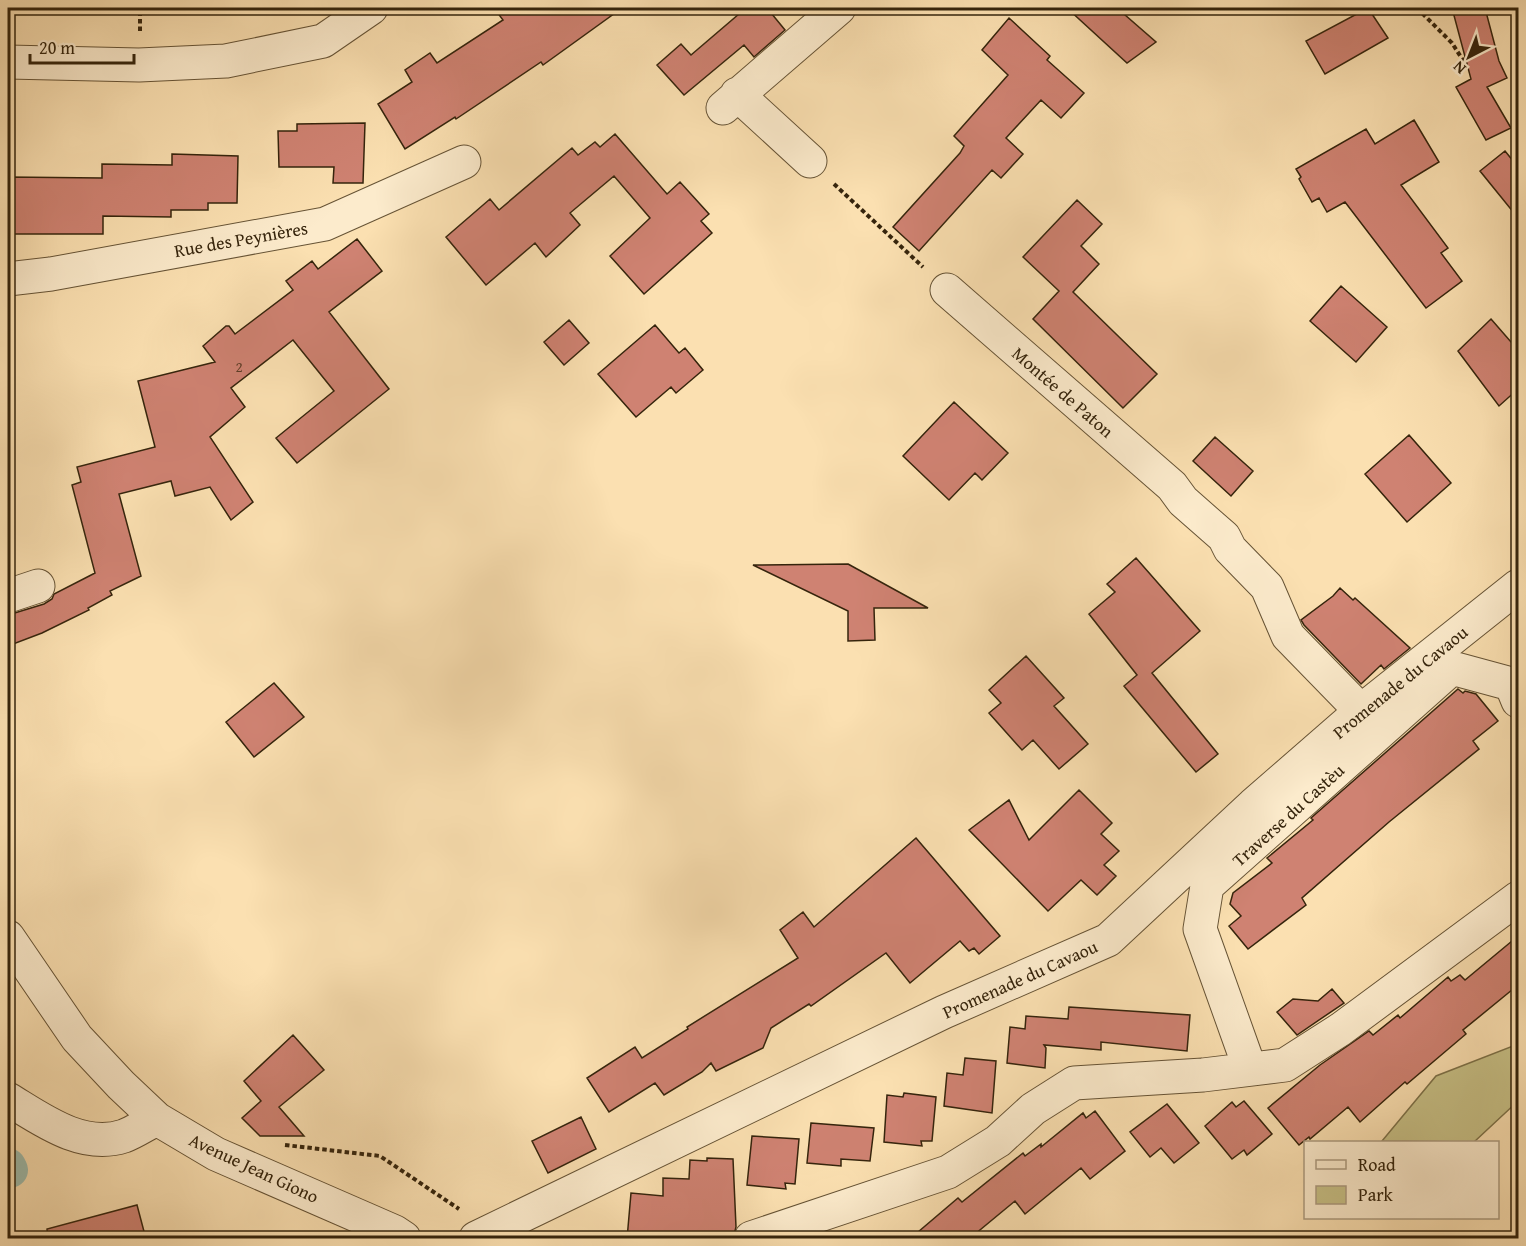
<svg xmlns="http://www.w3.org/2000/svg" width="1526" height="1246" font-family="'Gentium Book Plus',serif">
<rect width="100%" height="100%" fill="#fbe0b1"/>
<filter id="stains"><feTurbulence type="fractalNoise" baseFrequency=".00333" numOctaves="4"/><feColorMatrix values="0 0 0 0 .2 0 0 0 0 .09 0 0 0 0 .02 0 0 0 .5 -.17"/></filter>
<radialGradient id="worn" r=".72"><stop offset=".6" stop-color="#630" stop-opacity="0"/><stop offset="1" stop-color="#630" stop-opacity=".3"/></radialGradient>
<path fill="#c7c086" stroke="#7e7249" stroke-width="1.5" d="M1518,1044V1101L1474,1142L1382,1141L1436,1076Z"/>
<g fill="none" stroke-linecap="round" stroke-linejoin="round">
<path stroke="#9fbdad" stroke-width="36" d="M8,1166L10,1170"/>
</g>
<path fill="#cf8272" stroke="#35240c" stroke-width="1.5" d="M494,8H622L543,65L541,62L456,119L455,117L405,149L378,104L412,82L405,70L430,53L437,63L503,20Z
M746,8H767L785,30L754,57L744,45L684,95L657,65L681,44L691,55Z
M1067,8H1117L1156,42L1127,63Z
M1368,8L1388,38L1325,74L1306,41Z
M1452,8H1485L1499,61L1507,78L1487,87L1511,128L1486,140L1456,87L1471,79Z
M1009,18L1050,56L1047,60L1084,93L1061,118L1041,100L1006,138L1023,154L1001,178L992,170L919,251L893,227L960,153L964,146L954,136L1008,75L982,50Z
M1414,120L1439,162L1401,185L1448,248L1441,253L1462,281L1426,308L1345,202L1327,212L1319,198L1312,202L1299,179L1301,177L1296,169L1366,129L1375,144Z
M365,123L363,183H333L334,167H279L278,131H297V124Z
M615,134L667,194L680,182L709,214L701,221L712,233L644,294L610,256L650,218L614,176L570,213L580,225L546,257L535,243L486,285L446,237L490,199L499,210L572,148L578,155L595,142L600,147Z
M1505,151L1518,167V218L1480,171Z
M172,154L238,156L237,203H208V210H171V217L103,216V234H8V177L102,178V164L172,165Z
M1077,200L1102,224L1081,246L1099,264L1073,292L1157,374L1123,408L1033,319L1059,291L1023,257Z
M357,239L382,271L329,312L389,389L297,463L276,438L334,391L293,340L231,388L245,407L210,437L253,502L231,520L210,487L175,496L171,481L119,494L141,576L110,591L112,595L88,608L89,610L42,633L8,646V615L44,604L52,599L54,594L95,573L72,485L81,482L77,467L155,447L138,381L215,362L203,346L226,326H229L235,334L293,290L286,281L312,261L318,269Z
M1341,286L1387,327L1356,362L1310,321Z
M1491,319L1518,350V389L1499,406L1458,351Z
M569,320L589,343L564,365L544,342Z
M655,325L679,353L685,348L703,370L676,393L671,387L636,417L598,374Z
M954,402L1008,453L982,480L975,473L949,500L903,456Z
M1409,435L1451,483L1407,522L1365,474Z
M1215,437L1253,471L1231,496L1193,461Z
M1136,558L1200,631L1152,673L1218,754L1196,772L1124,686L1137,675L1089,614L1115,592L1107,584Z
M848,564L928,608H874L875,640L848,641V611L753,565Z
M1340,588L1353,600L1355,598L1410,648L1384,669L1381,665L1361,684L1304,625L1301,620L1333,596Z
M1026,656L1064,698L1054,706L1088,744L1059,769L1033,740L1022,750L989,713L1001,703L989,690Z
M274,683L304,717L254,757L226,722Z
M1458,689L1463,693L1465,691L1476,694L1498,721L1473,741L1479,749L1389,822L1302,898L1306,905L1248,949L1229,926L1241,916L1230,904L1233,893L1272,863L1267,858L1313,820L1311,818Z
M1079,790L1112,823L1101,834L1119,851L1104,865L1116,876L1097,895L1081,880L1048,911L969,830L1009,800L1029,840Z
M916,838L1000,936L979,954L974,948L969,951L960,941L910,983L886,953L811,1006L809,1004L771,1028L763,1048L716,1071L711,1063L702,1072L664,1095L655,1083L609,1112L587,1078L635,1047L642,1058L688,1029L687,1027L798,958L780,930L803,912L814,927Z
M1518,936V985L1463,1030L1466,1034L1407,1084L1405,1082L1360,1122L1348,1107L1310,1139L1309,1137L1299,1145L1268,1108L1320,1065L1369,1031L1373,1035L1398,1015L1400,1018L1448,977L1451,981L1460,975L1465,980Z
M1332,989L1344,1003L1297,1035L1277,1012L1293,999L1318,1001Z
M1069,1007L1190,1015L1187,1051L1101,1042V1050L1044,1045L1046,1048L1045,1068L1007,1063L1010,1027L1025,1029L1026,1016L1068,1019Z
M293,1035L324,1070L279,1107L304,1136H260L242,1118L261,1101L244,1081Z
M965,1058L996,1061L992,1113L944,1106L947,1073L963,1075Z
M904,1093L936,1097L932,1141H921L922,1146L884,1142L887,1095L903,1097Z
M1244,1101L1272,1134L1247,1155L1244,1150L1232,1159L1205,1126L1232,1102L1236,1107Z
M1167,1104L1199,1143L1174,1163L1161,1148L1150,1157L1130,1132Z
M1095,1111L1125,1151L1090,1179L1081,1168L1025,1214L1015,1201L969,1239L911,1238L958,1198L962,1202L1023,1153L1025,1156L1041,1144V1147L1083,1113L1086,1118Z
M581,1117L596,1149L548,1173L532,1141Z
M811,1123L874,1128L870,1161L841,1159V1166L807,1163Z
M752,1136L799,1139L795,1184L785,1183L786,1189L747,1185Z
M707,1158L733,1159L736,1227L733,1239H627L631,1193L663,1196V1178L689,1179L690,1160L707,1161Z
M137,1205L146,1239H48L47,1229Z"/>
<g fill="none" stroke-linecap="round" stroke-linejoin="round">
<defs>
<path id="minor" d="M8,62L139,65L226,61L323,41L371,8
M737,94L810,161
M723,108L839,8
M8,279L51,274L325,224L464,162
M947,290L1172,486L1183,501L1224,537L1230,549L1267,587L1288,636L1361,711
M8,596L38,586
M8,937L77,1038L121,1085L157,1119L216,1154L395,1232L404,1238
M1250,1069L1200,929L1207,886L1452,668L1511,684L1518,701
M8,1099C41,1119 82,1150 124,1136C135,1132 146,1124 157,1119
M476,1238L944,1012L1108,940L1253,805L1361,711L1518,586
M751,1238L948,1172L998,1141L1033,1109L1074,1083L1203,1075L1285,1065L1341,1029L1518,898"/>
</defs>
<use href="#minor" stroke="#665335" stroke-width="35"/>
<path stroke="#35240c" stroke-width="4" stroke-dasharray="4.5 3" stroke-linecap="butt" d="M1417,8L1452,43L1466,65
M140,31V8
M834,184L923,267
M285,1145L380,1156L459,1209"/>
<use href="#minor" stroke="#fcebcc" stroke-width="33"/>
</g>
<g text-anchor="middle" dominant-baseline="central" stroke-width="4.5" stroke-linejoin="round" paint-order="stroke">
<g font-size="15" fill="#5c3c26">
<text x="239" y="366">2</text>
</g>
<g font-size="18" fill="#35240c" stroke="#fcebcc">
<text transform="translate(241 239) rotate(-10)">Rue des Peynières</text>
<text transform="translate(1063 392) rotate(41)">Montée de Paton</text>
<text transform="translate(1400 682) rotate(-39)">Promenade du Cavaou</text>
<text transform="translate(1288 815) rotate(-42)">Traverse du Castèu</text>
<text transform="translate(1020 979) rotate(-24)">Promenade du Cavaou</text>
<text transform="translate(254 1168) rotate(25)">Avenue Jean Giono</text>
</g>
</g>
<rect width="1526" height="1246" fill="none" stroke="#fbe0b1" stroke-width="30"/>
<rect x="9" y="9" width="1508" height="1228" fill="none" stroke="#35240c" stroke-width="3"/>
<rect x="15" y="15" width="1496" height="1216" fill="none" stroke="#35240c" stroke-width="1.5"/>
<rect x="1304" y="1141" width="195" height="78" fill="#fcebcc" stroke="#ac9b7f" stroke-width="1.5"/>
<rect x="1316" y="1160" width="30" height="9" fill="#fcebcc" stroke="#ac9b7f" stroke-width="1.5"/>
<text x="1358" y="1171" font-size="18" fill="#35240c">Road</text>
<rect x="1316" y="1186" width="30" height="18" fill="#c7c086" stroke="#ac9b7f" stroke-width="1.5"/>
<text x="1358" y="1201" font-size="18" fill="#35240c">Park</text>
<g transform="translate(1469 57) rotate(222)" stroke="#fcebcc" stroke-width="4.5" paint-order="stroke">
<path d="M0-4.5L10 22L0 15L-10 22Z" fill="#35240c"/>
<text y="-9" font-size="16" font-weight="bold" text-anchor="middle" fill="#35240c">N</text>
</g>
<path d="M30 54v9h104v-9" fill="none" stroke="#35240c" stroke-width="3"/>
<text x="39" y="54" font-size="18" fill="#35240c" stroke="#fcebcc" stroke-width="4.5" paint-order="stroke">20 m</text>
<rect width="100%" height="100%" filter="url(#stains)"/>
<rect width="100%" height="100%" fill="url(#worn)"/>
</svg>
